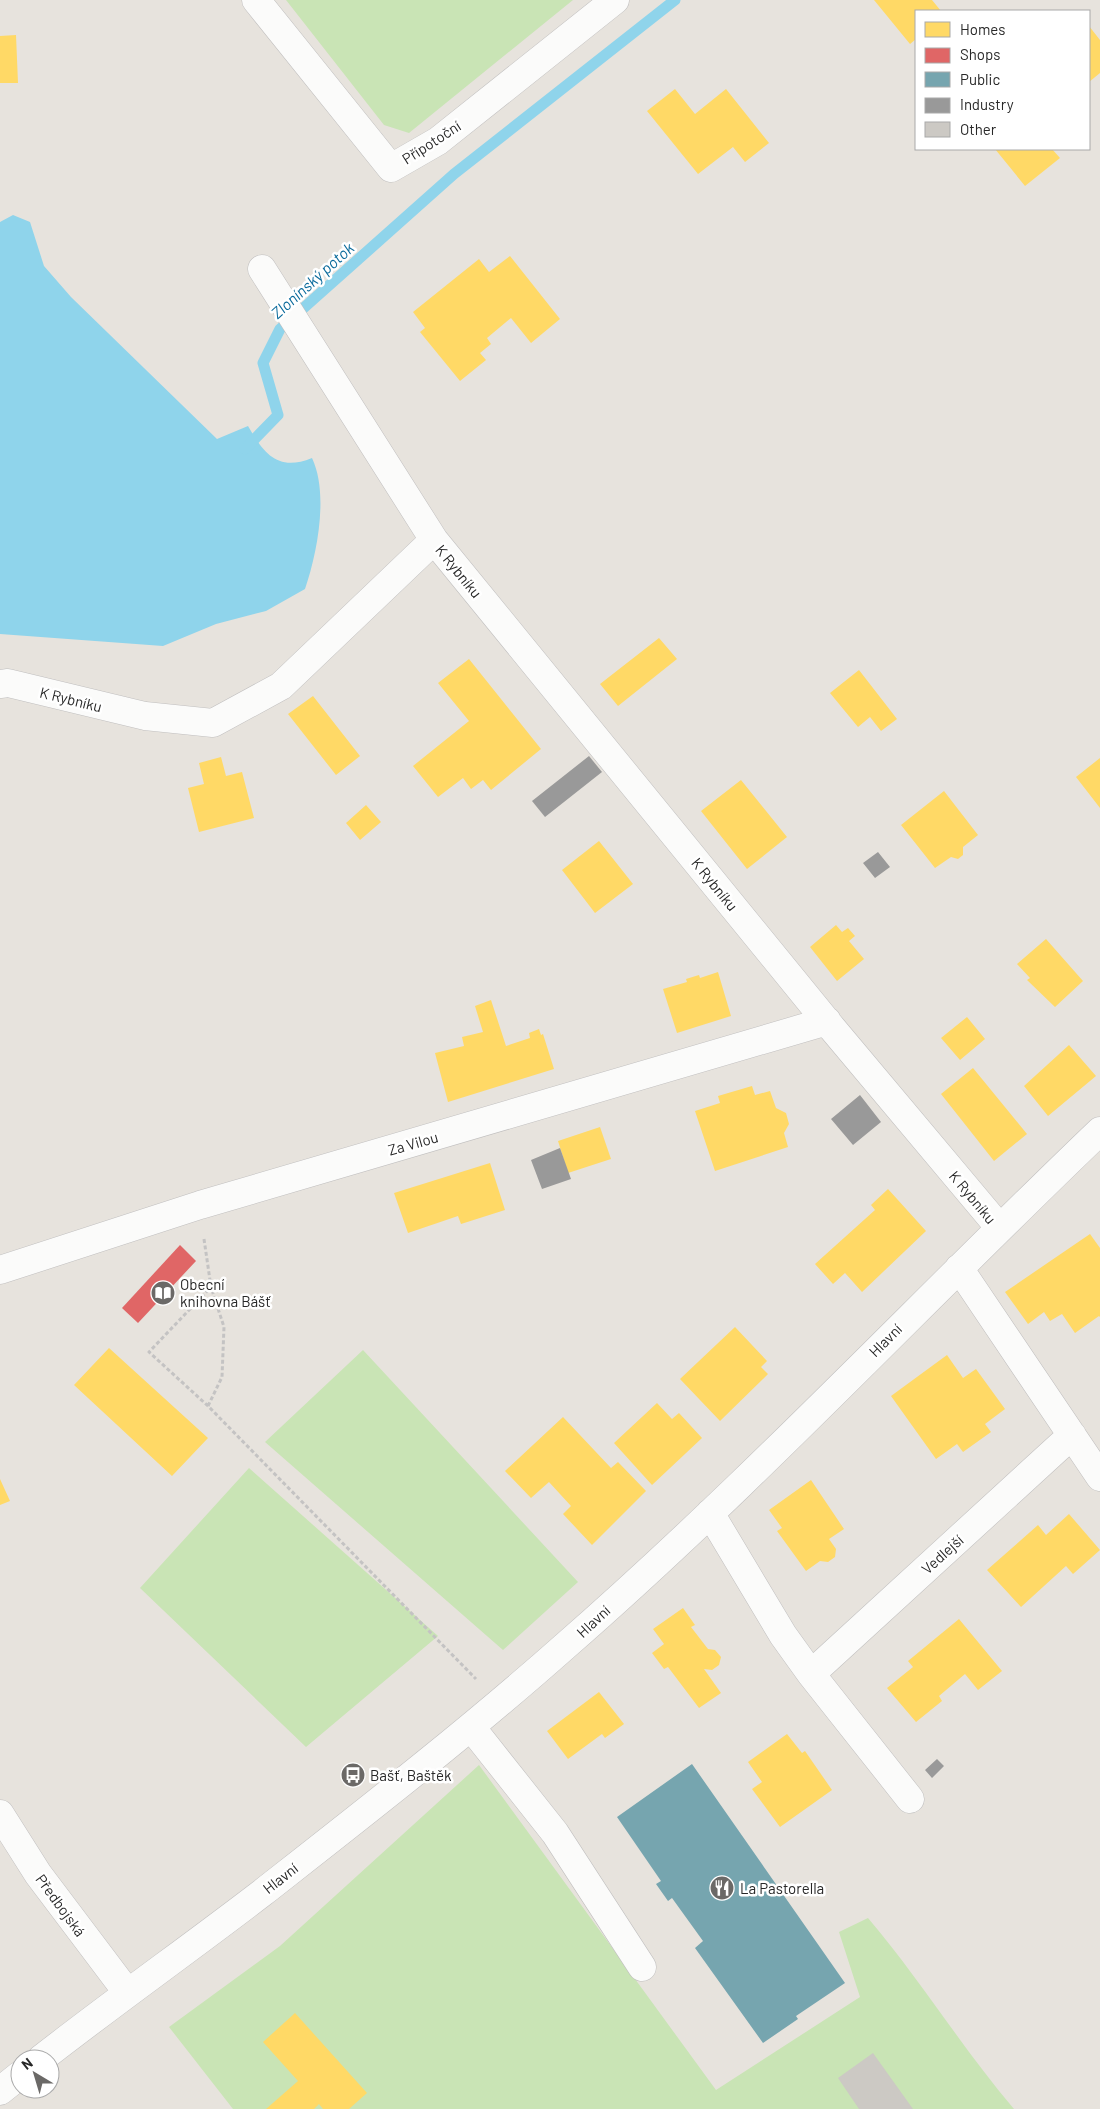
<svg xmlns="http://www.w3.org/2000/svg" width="1100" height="2109" font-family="Barlow,sans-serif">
<rect width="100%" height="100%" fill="#e7e3dd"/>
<path fill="#c9e4b5" d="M286,0H573L409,133L384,125Z
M363,1350L578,1582L503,1650L265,1442Z
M249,1468L438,1636L306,1747L140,1588Z
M479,1765L716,2090L860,1997L839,1932L868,1918C920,1979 962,2048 1014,2109H233L169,2027L280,1946Z"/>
<path fill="#8fd4eb" d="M13,215L30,222L44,266L71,297L217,439L248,426C264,454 278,472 312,458C329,494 317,554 305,589L266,611L216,624L163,646L0,634V222Z"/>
<path fill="#ffd966" d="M874,0H932L941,11H916V39L910,44Z
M1089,26L1100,40V73L1089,82Z
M16,35L18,83H0V36Z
M675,89L695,114L726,89L769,143L745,162L733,147L698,174L647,111Z
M995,149H1052L1060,158L1025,186Z
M510,256L560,319L531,343L511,318L487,338L491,344L480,353L486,360L460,381L420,332L425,328L413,312L479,259L489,272Z
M659,638L677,659L618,706L600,684Z
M469,659L541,749L491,790L483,780L471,789L463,778L438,797L413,766L469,721L438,683Z
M859,670L897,719L881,731L870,717L858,727L830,693Z
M313,696L360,756L336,775L288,714Z
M221,757L226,776L242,772L254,818L199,832L188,788L204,784L199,763Z
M1100,758V808L1076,777Z
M741,780L787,837L747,869L701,811Z
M944,791L978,835L963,847V855L958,859L951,857L935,868L901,825Z
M366,805L381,822L360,840L346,823Z
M599,841L633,884L595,913L562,870Z
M836,925L842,932L848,928L855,936L849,941L864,959L837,981L810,947Z
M1046,939L1083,981L1055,1007L1027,980L1030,978L1017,964Z
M718,972L731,1016L677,1033L663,989L687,982L686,979L699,975L700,978Z
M491,1000L506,1046L530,1038L529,1033L539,1029L541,1035L543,1034L554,1069L448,1102L435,1053L464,1046L462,1037L483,1032L475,1006Z
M967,1017L985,1039L960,1060L941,1038Z
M1069,1045L1096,1076L1048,1116L1024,1086Z
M973,1068L1027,1134L994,1161L941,1094Z
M752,1086L755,1095L770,1091L776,1108L786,1113L789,1124L784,1133L788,1147L715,1171L695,1111L720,1103L718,1096Z
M600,1127L611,1159L568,1173L558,1141Z
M490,1163L505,1210L461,1224L458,1216L408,1233L394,1193Z
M888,1189L926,1231L862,1292L845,1273L833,1284L815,1264L875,1210L871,1205Z
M1090,1234L1100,1248V1317L1099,1316L1075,1333L1062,1314L1050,1321L1044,1312L1028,1324L1005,1292Z
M735,1327L767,1361L761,1367L768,1374L720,1421L680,1379Z
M109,1348L208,1438L172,1476L74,1385Z
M947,1355L963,1378L976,1369L1005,1409L985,1424L991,1432L963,1452L957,1444L936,1459L891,1396Z
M657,1403L672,1419L679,1413L702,1438L652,1485L614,1443Z
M563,1417L611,1468L618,1462L646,1491L592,1545L563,1514L571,1506L549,1482L531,1498L505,1471Z
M0,1479L10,1501L0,1505Z
M811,1480L844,1529L829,1539L836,1549L835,1557L828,1562L820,1561L806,1571L777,1531L782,1528L769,1510Z
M1069,1514L1100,1550L1073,1574L1066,1566L1021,1607L987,1570L1038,1525L1046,1535Z
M683,1608L695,1625L691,1627L708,1649L715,1650L721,1657L719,1665L712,1670L704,1669L721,1693L699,1708L668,1667L664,1669L652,1653L664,1644L653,1629Z
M959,1619L1002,1671L978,1690L965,1674L939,1696L942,1701L916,1722L887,1688L913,1667L908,1661Z
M599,1692L624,1724L605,1738L602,1734L568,1759L547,1731Z
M787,1734L802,1753L805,1751L832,1790L780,1827L752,1789L762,1782L748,1762Z
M295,2013L367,2093L349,2109H323L319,2104L314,2109H266L298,2081L263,2042Z"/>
<path fill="#e06666" d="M180,1245L196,1261L138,1323L122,1308Z"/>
<path fill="#76a5af" d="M692,1764L845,1983L796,2016L798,2019L763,2043L695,1948L703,1941L672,1898L668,1901L656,1884L661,1881L617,1817Z"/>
<path fill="#999" d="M589,756L602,772L545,817L532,801Z
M878,852L890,867L875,878L863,863Z
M860,1095L881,1122L853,1145L831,1119Z
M560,1148L571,1179L542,1189L531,1160Z
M937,1759L944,1766L932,1778L925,1770Z"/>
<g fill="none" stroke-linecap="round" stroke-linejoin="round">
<path stroke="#8fd4eb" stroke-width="11" d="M245,449L278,415L263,363L280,329L454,174L675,0"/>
</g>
<path fill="#ccc9c4" d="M873,2053L913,2109H859L838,2078Z"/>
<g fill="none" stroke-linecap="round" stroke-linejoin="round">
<defs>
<path id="minor" d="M256,0L391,168L438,141L615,0
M262,269L434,540L832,1028L999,1227
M0,684L8,683L145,716L213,723L281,686L434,540
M959,1268L1100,1477
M0,1270L200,1205L827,1021
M710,1513L783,1635L811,1674L910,1799
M811,1674L1072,1435
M471,1727L555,1833L642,1967
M0,1814L38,1874L127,1992
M41,2059C114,2002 189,1949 262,1893C364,1813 467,1733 564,1647C751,1484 921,1302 1100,1131
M0,2091L20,2075"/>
</defs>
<use href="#minor" stroke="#c0bfbf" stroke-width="29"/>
<path stroke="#c4c3c3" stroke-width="3" stroke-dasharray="4 2.5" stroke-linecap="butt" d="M204,1239L211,1287L149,1352L208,1406L476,1679
M208,1406L222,1377L224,1327L211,1287"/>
<use href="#minor" stroke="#fbfbfa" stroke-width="28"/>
</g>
<defs>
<symbol id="library-disc" viewBox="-11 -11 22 22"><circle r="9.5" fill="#6b6967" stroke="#fff"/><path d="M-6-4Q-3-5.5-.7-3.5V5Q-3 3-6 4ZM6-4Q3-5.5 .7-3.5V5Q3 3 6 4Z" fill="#fff"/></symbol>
<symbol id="bus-disc" viewBox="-11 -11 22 22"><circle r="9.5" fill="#6b6967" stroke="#fff"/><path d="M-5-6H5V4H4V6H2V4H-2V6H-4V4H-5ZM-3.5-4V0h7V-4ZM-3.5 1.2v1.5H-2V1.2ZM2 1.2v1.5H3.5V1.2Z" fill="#fff"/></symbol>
<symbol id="restaurant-disc" viewBox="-11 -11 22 22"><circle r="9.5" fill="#6b6967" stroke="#fff"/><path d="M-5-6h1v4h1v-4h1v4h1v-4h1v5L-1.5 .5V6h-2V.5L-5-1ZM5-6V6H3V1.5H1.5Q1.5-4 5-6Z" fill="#fff"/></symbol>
</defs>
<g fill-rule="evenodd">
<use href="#library-disc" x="149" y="1279" width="28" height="28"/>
<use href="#bus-disc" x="339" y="1761" width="28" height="28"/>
<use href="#restaurant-disc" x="708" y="1874" width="28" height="28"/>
</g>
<g text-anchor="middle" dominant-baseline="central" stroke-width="5" stroke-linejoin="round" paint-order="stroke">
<g font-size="15" fill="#282828" stroke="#fff">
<text transform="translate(431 142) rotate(-33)">Přípotoční</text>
<text transform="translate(459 571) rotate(51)">K Rybníku</text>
<text transform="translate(71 699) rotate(14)">K Rybníku</text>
<text transform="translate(715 884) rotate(51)">K Rybníku</text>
<text transform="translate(413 1143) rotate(-16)">Za Vilou</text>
<text transform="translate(973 1197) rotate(50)">K Rybníku</text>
<text transform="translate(885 1340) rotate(-45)">Hlavní</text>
<text transform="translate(942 1554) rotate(-42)">Vedlejší</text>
<text transform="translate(593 1621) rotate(-43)">Hlavní</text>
<text transform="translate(280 1878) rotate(-38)">Hlavní</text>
<text transform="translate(61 1905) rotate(54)">Předbojská</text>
</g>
<g font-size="15" fill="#282828" stroke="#fff" text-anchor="start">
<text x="180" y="1284">Obecní<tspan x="180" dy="17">knihovna Bášť</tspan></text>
<text x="370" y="1775">Bašť, Baštěk</text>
<text x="740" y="1888">La Pastorella</text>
</g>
<g font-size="16" font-style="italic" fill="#0a6a9b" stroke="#fff">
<text transform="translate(312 280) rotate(-42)">Zlonínský potok</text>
</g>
</g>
<rect x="915" y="10" width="175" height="140" fill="#ffffff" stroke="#a9a9a9"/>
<rect x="925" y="22" width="25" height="15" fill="#ffd966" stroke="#a9a9a9"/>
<text x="960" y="35" font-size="15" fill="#282828">Homes</text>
<rect x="925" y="48" width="25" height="15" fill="#e06666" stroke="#a9a9a9"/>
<text x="960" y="60" font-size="15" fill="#282828">Shops</text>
<rect x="925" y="72" width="25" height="15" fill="#76a5af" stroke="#a9a9a9"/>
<text x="960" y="85" font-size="15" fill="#282828">Public</text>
<rect x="925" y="98" width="25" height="15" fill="#999999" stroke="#a9a9a9"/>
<text x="960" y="110" font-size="15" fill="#282828">Industry</text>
<rect x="925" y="122" width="25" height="15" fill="#ccc9c4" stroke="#a9a9a9"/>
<text x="960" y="135" font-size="15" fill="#282828">Other</text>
<g transform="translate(35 2074) rotate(322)"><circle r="24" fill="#ffffff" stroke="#a9a9a9"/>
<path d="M0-4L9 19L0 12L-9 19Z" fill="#6b6967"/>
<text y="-8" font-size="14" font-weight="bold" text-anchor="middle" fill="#282828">N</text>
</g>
</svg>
